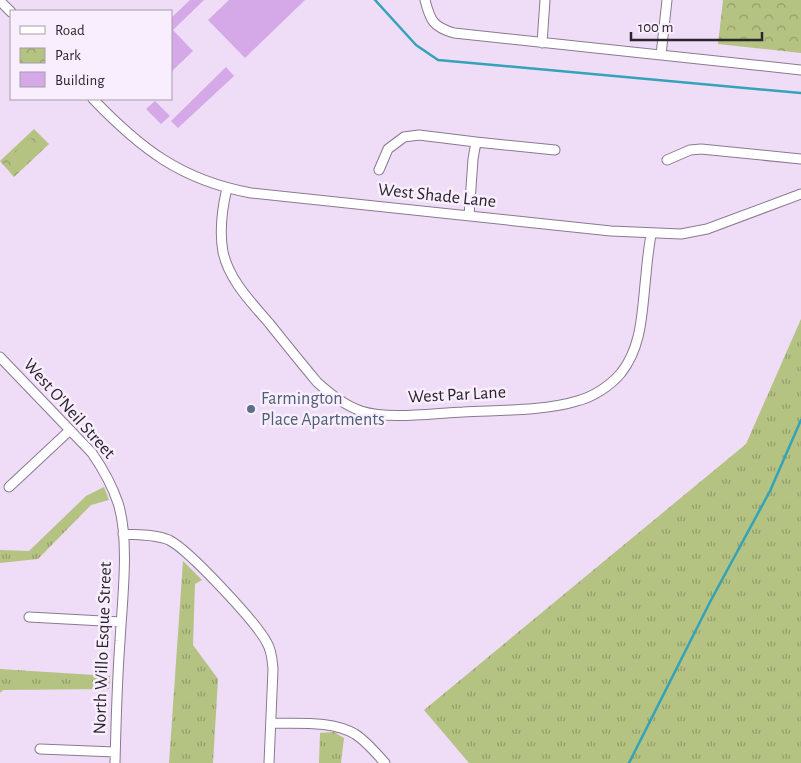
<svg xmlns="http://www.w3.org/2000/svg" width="801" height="763" font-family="'Alegreya Sans',sans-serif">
<defs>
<pattern id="grass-tufts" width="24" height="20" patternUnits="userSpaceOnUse" patternTransform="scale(1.25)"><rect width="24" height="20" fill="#b4c282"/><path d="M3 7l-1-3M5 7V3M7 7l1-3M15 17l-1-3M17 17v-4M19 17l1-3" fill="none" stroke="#939d6b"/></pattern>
<pattern id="park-crowns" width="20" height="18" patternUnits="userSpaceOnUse" patternTransform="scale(1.25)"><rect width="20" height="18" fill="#b4c282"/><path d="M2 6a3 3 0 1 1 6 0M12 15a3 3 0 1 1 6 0" fill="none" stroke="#939d6b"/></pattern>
</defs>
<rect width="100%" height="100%" fill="#efddf7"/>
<path fill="url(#grass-tufts)" d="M801,319V763H469L424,710L746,444Z
M104,487L109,500L91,505L38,559L0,563V550L29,551L86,496Z
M183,561L202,580L195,584L193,645L218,679L213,763H169Z
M0,669L110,676L109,689L3,690L0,693Z
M334,732L344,738L341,763H319L320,733Z"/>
<path fill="url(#park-crowns)" d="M723,0H801V53L718,44Z
M34,129L49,144L14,177L0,161Z"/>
<path fill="#b4c282" d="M30,138L41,149L18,170L8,159Z"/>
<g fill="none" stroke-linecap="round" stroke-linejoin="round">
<path stroke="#34a2b8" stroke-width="2.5" d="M375,0L416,45L438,60L801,93
M629,763L710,602L770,491L801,420"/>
</g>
<path fill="#d5a8e8" d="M190,0H204L173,30L193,51L171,72V18Z
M229,0H305L245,58L208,20Z
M226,67L234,76L178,128L171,121Z
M155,101L170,116L161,124L146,109Z"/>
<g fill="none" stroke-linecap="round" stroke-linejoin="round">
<defs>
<path id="minor" d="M425,0C430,20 433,27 454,33L801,70
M0,1L11,12
M542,43L545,0
M661,55L667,0
M93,99C141,149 181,180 251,193L611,231L681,234L707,229L801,194
M667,160L690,150L701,149L801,159
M379,170L388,149L404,137L419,135L476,142
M227,188C222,209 219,230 223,252C229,280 251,302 269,323C285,343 301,363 317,382C330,394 344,405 361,411C389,420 434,413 463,412C497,410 545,411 577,401C593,397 610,386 621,373C643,345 642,309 646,275C647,261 649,247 651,234
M469,216L473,159L476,142L555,150
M0,357L92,453C103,469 112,485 118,503C130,540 122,602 120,641C117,681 116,722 115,763
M9,487L70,430
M123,534C137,535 155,534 169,540C189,550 257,623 267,643C272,651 272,660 273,669L269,763
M29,617L121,622
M271,723C297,724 331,720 355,734C366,741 376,753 385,763
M40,749L115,752"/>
</defs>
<use href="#minor" stroke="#8a7991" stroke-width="11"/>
<use href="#minor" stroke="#fff" stroke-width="9"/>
</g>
<circle fill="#5c6f8a" stroke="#f8eefd" stroke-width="2" cx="251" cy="409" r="5"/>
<g text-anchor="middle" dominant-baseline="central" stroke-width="5" stroke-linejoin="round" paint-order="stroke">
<g font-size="18" fill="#2b252e" stroke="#f8eefd">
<text transform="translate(437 196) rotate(6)">West Shade Lane</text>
<text transform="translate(457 395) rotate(-3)">West Par Lane</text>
<text transform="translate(69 409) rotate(48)">West O'Neil Street</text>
<text transform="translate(103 648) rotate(-88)">North Willo Esque Street</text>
</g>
<g font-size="18" fill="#4e5e75" stroke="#f8eefd" text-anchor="start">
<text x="261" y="399">Farmington<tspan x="261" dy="21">Place Apartments</tspan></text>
</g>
</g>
<rect x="10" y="10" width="162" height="90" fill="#f8eefd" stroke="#a69eaa"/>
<rect x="20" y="26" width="25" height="8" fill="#ffffff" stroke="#a69eaa"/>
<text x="55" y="35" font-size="15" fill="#2b252e">Road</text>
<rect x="20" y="48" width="25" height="15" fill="url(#park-crowns)" stroke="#a69eaa"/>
<text x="55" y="60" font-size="15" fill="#2b252e">Park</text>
<rect x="20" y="72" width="25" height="15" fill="#d5a8e8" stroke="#a69eaa"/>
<text x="55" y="85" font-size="15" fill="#2b252e">Building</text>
<path d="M631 32v8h131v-8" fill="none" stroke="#2b252e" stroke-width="2.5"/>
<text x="638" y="32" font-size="15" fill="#2b252e" stroke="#f8eefd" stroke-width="4" paint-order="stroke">100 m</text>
</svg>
